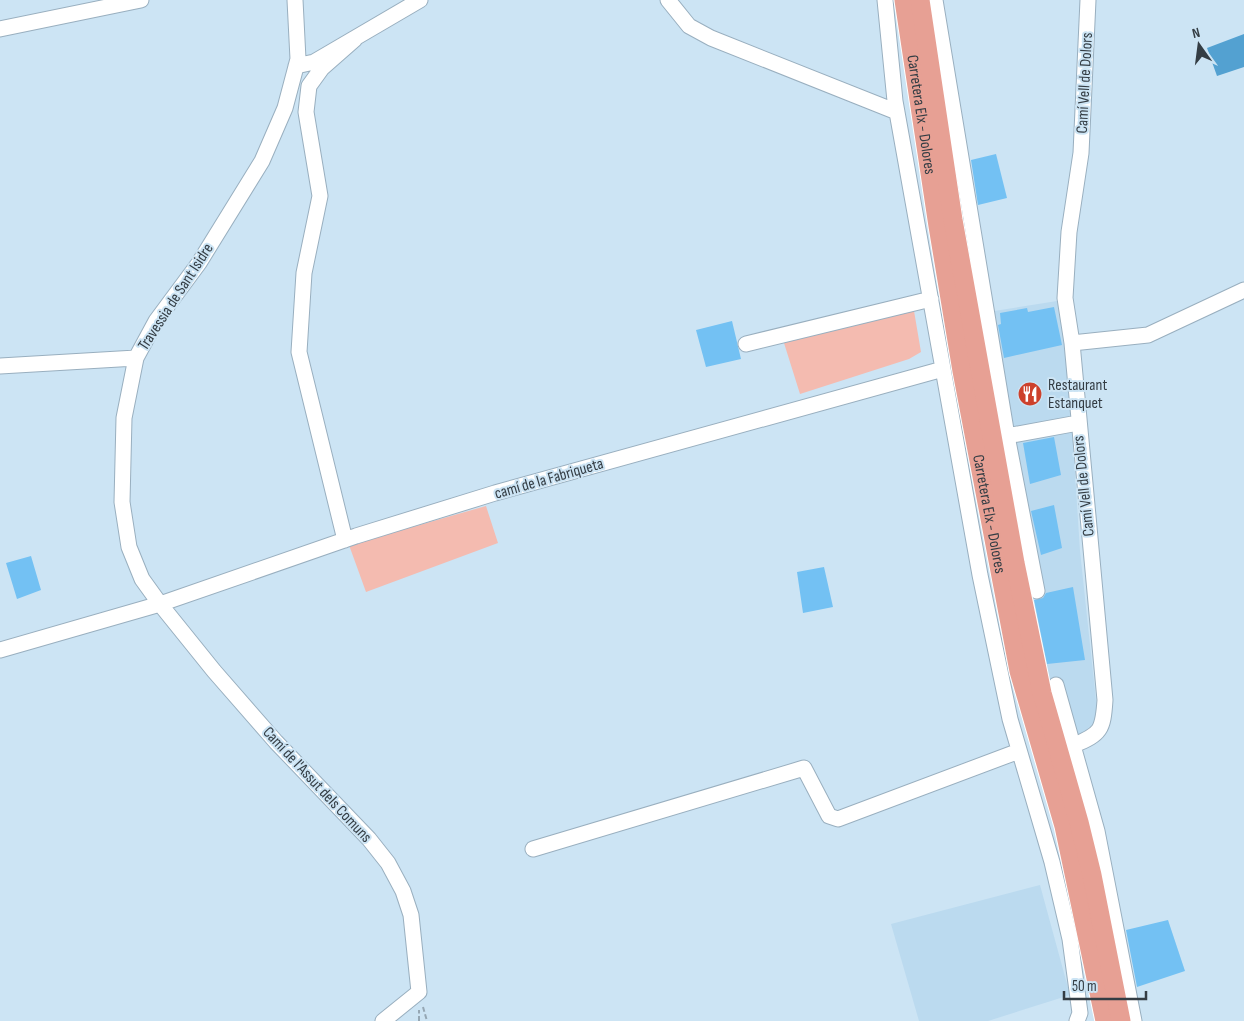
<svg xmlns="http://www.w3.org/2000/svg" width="1244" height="1021" font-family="'Sofia Sans Condensed',sans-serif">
<rect width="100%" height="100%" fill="#cce4f4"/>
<path fill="#bbdaef" d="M1057,301L1067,347L1080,551L1098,719L1077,739L1066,742L1045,664L988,312Z
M1040,885L1070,995L988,1021H919L891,924Z"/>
<path fill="#f4bbb0" d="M913,305L921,352L909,359L800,394L784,343Z
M486,506L498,543L366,592L349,545Z"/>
<path fill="#53a1d1" d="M1244,34V67L1217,76L1207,48Z"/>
<path fill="#73c1f3" d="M996,154L1007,198L978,205L971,160Z
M1054,307L1062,345L1004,358L998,325L1001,324L1000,313L1027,308L1028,312Z
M732,321L741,359L706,367L696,330Z
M1054,437L1061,475L1030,484L1023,443Z
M1054,505L1062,548L1041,555L1031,511Z
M31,556L41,590L17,599L6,563Z
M824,567L833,607L803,613L797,572Z
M1073,587L1085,660L1047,664L1034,600L1043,598L1046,593Z
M1168,920L1185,971L1137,987L1126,930Z"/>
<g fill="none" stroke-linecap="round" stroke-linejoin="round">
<defs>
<path id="minor" d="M295,0L298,59L285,108L262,161L199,263L156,321L136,358L124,418L122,502L129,547L142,579L160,604L214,671L276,742L369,839L388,863L403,891L411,915L419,992L383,1021
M668,0L689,26L711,38L897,112
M885,0L895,101L980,575L1010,719L1052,862L1070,939L1080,1013L1077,1021
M935,0L1007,436L1037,591
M0,29L141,0
M296,66L314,62L420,0
M1072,343L1148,335L1244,290
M746,344L931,299
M0,366L136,358
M1007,436L1078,423
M345,540L299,352L304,273L320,196L306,112L309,86L322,68L355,39
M0,650L160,604L356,536L495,493L943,369
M1056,685L1097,831L1134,1021
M1074,745C1101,734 1103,730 1105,700L1072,343L1065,298L1069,232L1081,153L1088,0
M533,849L804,768L829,816L838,819L1019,751"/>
<g id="major">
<path id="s1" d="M904,0L938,226L962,371L1019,671L1064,826L1105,1021"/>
<path d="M920,0L953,220L1015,563L1042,693L1079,822L1092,875L1121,1021"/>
</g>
</defs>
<use href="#minor" stroke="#99afbf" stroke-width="17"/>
<use href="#major" stroke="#fff" stroke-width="21"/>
<path stroke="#95a7b4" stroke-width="2" stroke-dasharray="5 2.5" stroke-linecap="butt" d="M423,1007L427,1021
M419,1021V1010"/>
<use href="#minor" stroke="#fff" stroke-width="15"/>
<use href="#major" stroke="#e7a094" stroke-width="19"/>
</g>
<defs>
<symbol id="restaurant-disc" viewBox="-11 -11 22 22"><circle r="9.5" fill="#cd412c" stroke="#cce4f4"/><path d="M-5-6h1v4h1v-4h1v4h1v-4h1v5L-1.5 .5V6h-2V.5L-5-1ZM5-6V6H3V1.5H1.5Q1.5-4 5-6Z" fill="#fff"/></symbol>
</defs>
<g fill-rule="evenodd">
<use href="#restaurant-disc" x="1016" y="380" width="28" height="28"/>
</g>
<g text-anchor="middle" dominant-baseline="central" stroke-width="4" stroke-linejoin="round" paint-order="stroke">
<g font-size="16" fill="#343d44" stroke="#cce4f4">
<text transform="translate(1085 83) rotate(-87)">Camí Vell de Dolors</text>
<text stroke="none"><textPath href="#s1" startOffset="116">Carretera Elx - Dolores</textPath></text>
<text transform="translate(176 297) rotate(-57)">Travessia de Sant Isidre</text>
<text transform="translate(549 479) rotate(-16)">camí de la Fabriqueta</text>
<text transform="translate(1084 486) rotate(-96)">Camí Vell de Dolors</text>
<text stroke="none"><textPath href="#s1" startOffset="521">Carretera Elx - Dolores</textPath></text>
<text transform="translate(317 785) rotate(47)">Camí de l'Assut dels Comuns</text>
</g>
<g font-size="16" fill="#343d44" stroke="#cce4f4" text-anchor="start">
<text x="1048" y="385">Restaurant<tspan x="1048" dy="18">Estanquet</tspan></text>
</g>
</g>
<g transform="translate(1199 45) rotate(346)" stroke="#cce4f4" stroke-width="4" paint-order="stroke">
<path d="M0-4L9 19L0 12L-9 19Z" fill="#343d44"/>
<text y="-8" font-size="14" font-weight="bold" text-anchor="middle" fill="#343d44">N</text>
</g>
<path d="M1064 991v8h82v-8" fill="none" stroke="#343d44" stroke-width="2.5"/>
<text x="1072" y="991" font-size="15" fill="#343d44" stroke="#cce4f4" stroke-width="4" paint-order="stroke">50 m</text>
</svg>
